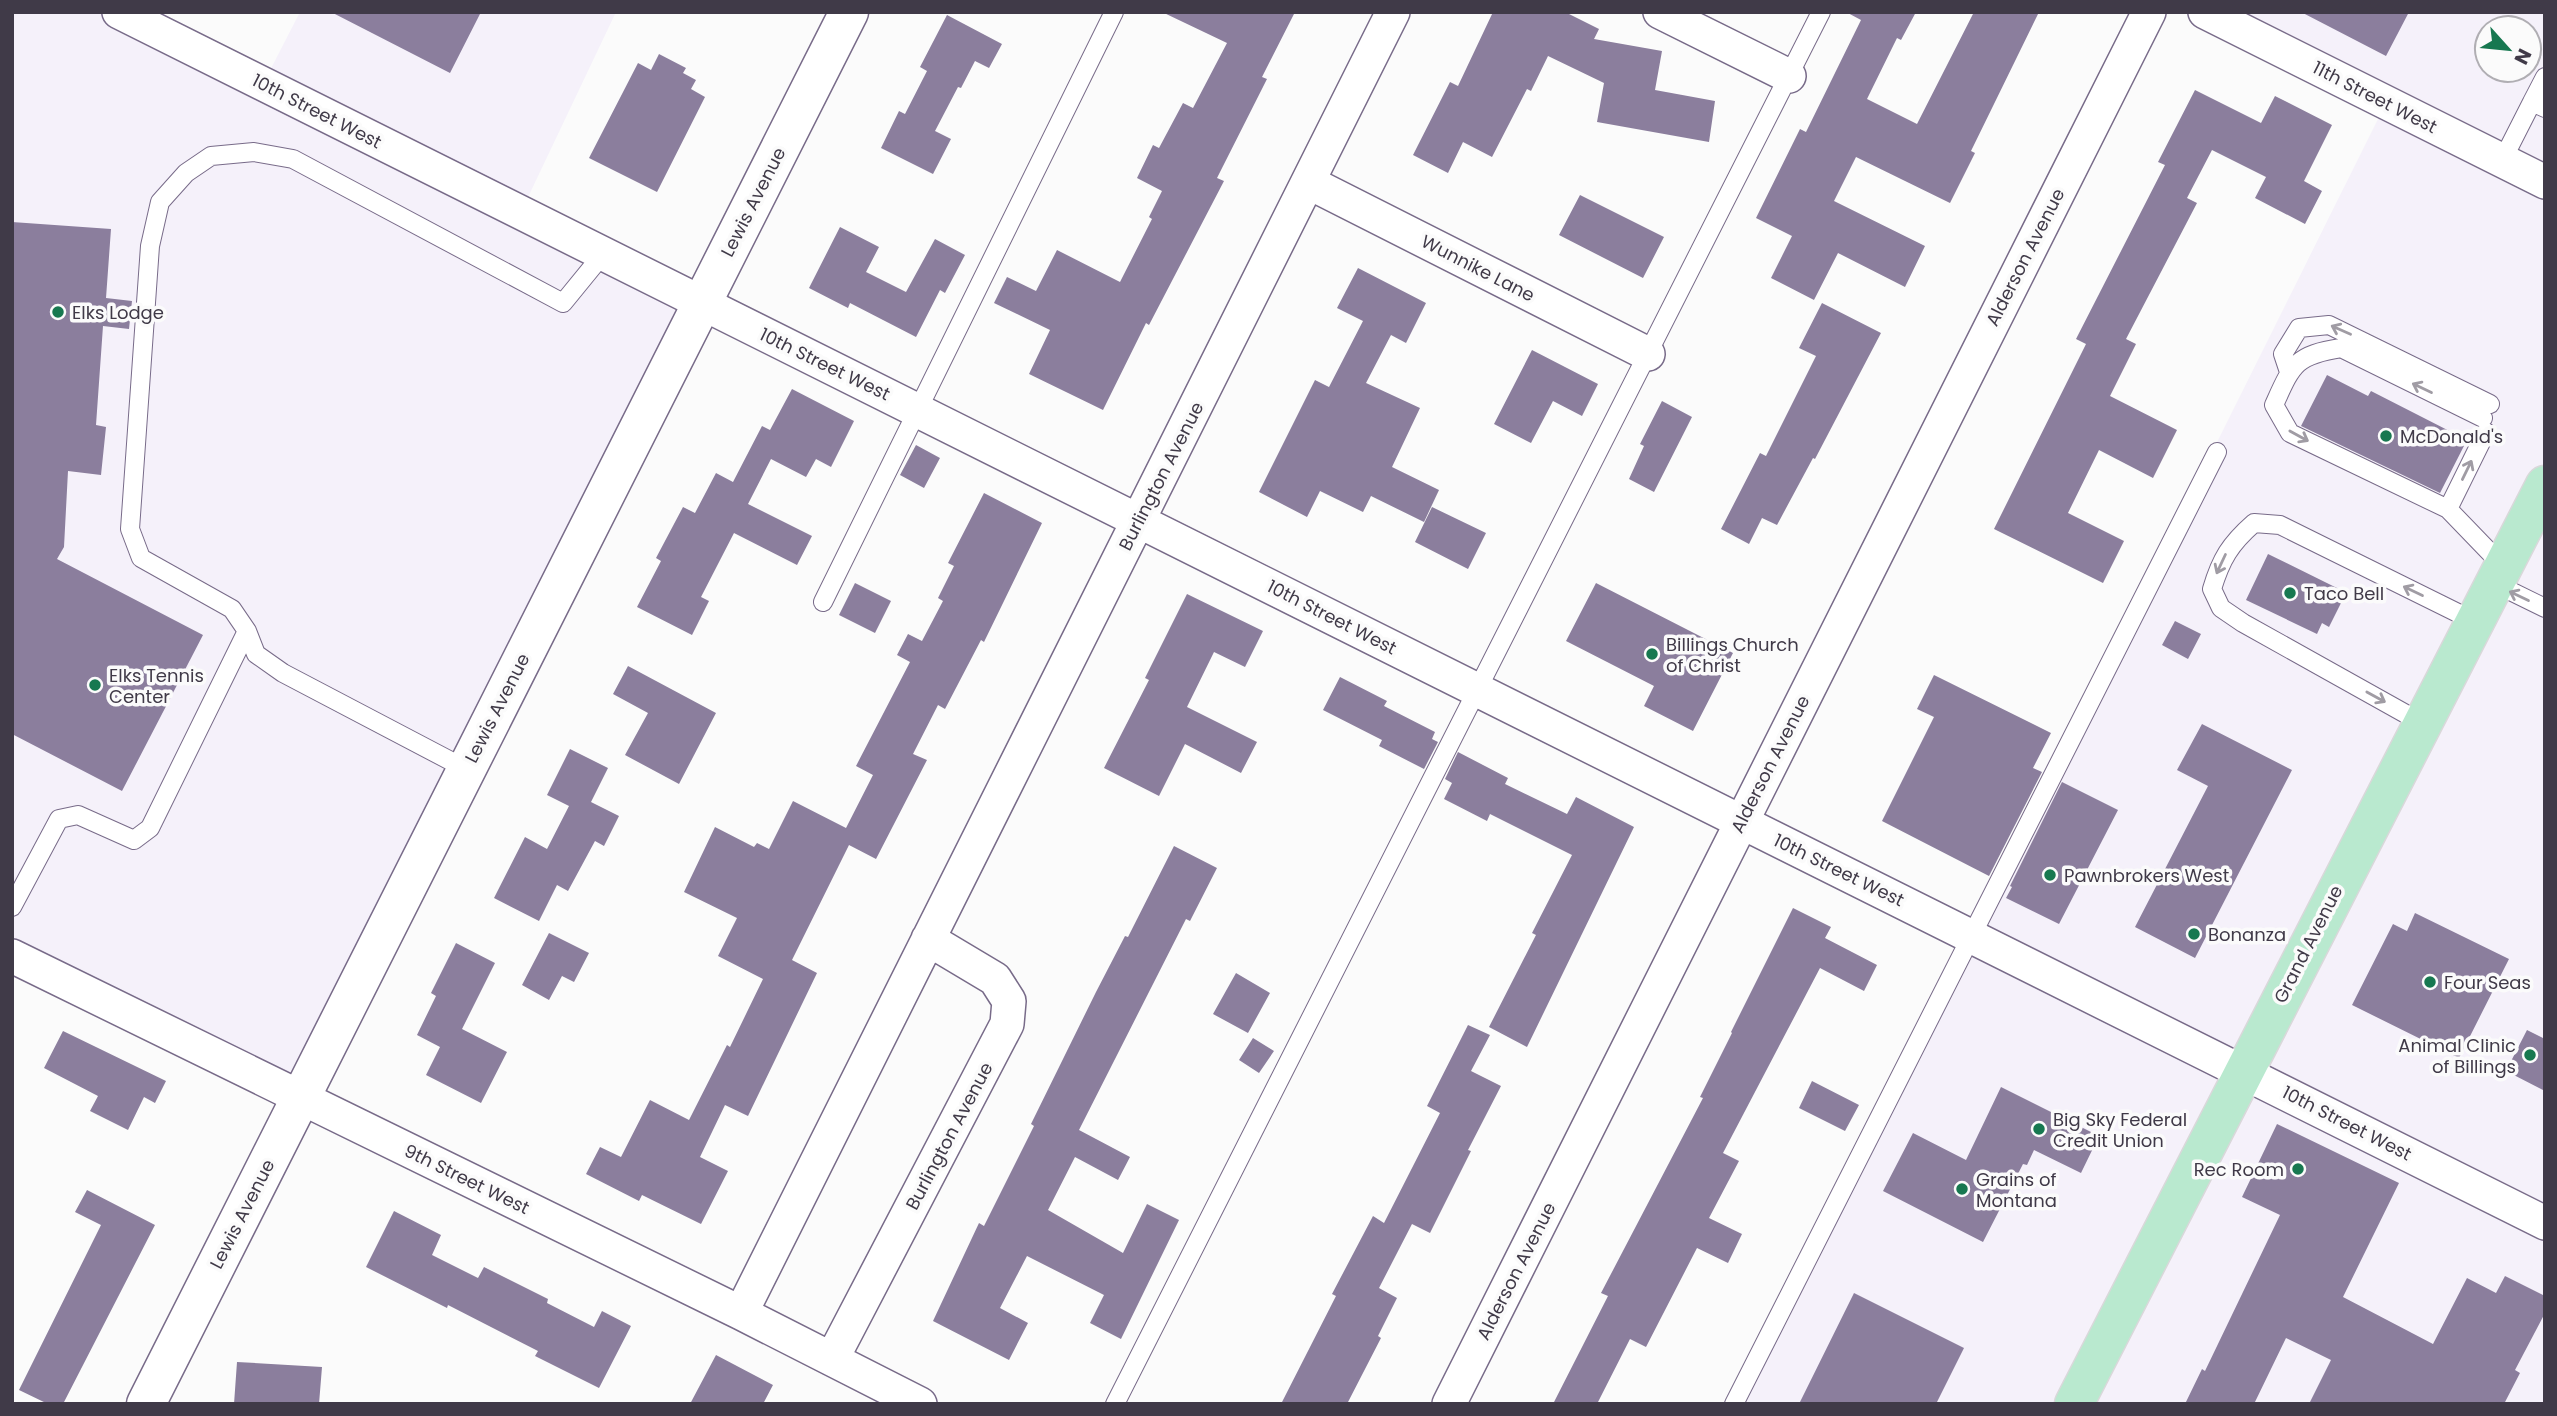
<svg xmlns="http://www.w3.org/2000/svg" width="2557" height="1416" font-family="Poppins,sans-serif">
<rect width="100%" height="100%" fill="#fbfbfb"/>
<path fill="#f5f1fa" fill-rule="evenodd" d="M12,12H119L263,84L300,12H616L520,214L702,303L300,1098L12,954Z
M2205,12H2545V1404H1734L1971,936L2386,103ZM2487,28H2529V70H2487Z"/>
<path fill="#8b7e9d" d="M331,12H481L450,73Z
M1162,12H1295L1262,77L1267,79L1217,178L1224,181L1149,325L1146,323L1103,410L1029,374L1050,330L994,303L1007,277L1036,291L1057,250L1120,282L1152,219L1149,217L1162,191L1137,178L1153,145L1159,148L1183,103L1193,108L1227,43Z
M1493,12H1565L1599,29L1594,39L1662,51L1655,90L1715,101L1709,142L1597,122L1604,83L1548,56L1531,91L1527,89L1492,157L1463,142L1448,173L1413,155L1450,82L1458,86Z
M1846,12H1916L1901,40L1897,38L1867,99L1917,124L1974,12H2039L1971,151L1975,153L1950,203L1856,157L1834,201L1925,246L1905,287L1838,253L1814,300L1771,278L1792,236L1756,218L1800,129L1806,132L1861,20Z
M2301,12H2409L2386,56Z
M947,15L1002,44L989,68L975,61L961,88L958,87L935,131L951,139L933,174L881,148L899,111L905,114L927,71L920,67Z
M659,54L686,68L683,73L696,80L691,89L705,97L657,192L589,158L638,63L651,70Z
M2195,90L2261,123L2275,96L2332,125L2304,181L2322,191L2305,224L2255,198L2266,177L2212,150L2187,198L2197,203L2126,339L2136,344L2110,396L2177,430L2153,478L2099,450L2068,513L2124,541L2103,583L1994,529L2086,344L2076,339L2165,165L2158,162Z
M1580,195L1664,237L1643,278L1559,235Z
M12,222L111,229L106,298L132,301L129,329L103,326L96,425L106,427L101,475L68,471L64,547L57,559L203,635L122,791L12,734Z
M840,227L879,247L866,272L906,292L935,239L965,255L945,293L940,290L916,337L850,303L848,308L809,288Z
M1358,268L1426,303L1406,343L1391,335L1366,383L1420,408L1392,467L1439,490L1424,522L1371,496L1363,512L1320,491L1307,517L1259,492L1315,380L1329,387L1363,321L1337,308Z
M1822,303L1881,333L1815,459L1813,458L1777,525L1762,518L1749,544L1721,529L1760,453L1766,456L1816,356L1799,348Z
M1532,350L1598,384L1582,416L1553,401L1531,443L1494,424Z
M2327,375L2368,396L2371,391L2467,440L2440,493L2301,426Z
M792,389L854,421L831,467L816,459L806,477L771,459L748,504L812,536L797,565L734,533L701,597L709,601L692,635L637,607L661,561L656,558L683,507L695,513L716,473L733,482L762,426L770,430Z
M1662,401L1692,417L1654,492L1629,479L1644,446L1640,444Z
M916,445L940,458L924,488L900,475Z
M984,493L1042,523L984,642L981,640L945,709L938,705L913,754L927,760L876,859L849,845L792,960L817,973L748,1116L725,1105L700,1157L728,1171L701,1224L642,1195L639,1201L586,1174L600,1147L621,1157L650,1100L689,1120L727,1045L730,1047L763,979L718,956L737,918L684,892L715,827L754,847L757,843L769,849L793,801L846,828L873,775L856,766L910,662L897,655L908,634L922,641L943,601L938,598L954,566L948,563Z
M1432,507L1486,533L1468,569L1415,542Z
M2268,554L2339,589L2334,599L2341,603L2329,627L2322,623L2317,634L2246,600Z
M855,583L891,601L875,633L839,615Z
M1596,583L1733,653L1693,731L1644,706L1654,686L1566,641Z
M1187,594L1263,631L1245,667L1214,652L1187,707L1257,742L1241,773L1185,744L1159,796L1104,768L1149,680L1145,678Z
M2175,621L2201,634L2188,659L2162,645Z
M628,666L716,713L679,784L625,755L648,713L613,694Z
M1934,675L2051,733L2033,768L2042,772L1989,876L1882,821L1934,717L1917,709Z
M1340,677L1387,701L1384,706L1435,732L1432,739L1438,742L1424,769L1379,746L1382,740L1323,710Z
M2202,724L2292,770L2195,958L2135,927L2208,786L2177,770Z
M570,749L608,768L591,802L619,816L604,846L595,841L568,891L557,885L539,921L494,898L525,837L547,849L569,806L547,795Z
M1458,752L1508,778L1505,784L1567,814L1576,797L1634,827L1527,1047L1489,1027L1536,935L1532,933L1572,855L1490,814L1487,821L1444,799L1452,783L1445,779Z
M2062,782L2118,810L2059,924L2006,898L2012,887L2010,886Z
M1174,846L1217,868L1190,921L1186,919L1079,1130L1130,1157L1118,1180L1075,1157L1048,1210L1123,1253L1147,1204L1179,1220L1121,1339L1090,1323L1104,1295L1027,1256L1000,1308L1028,1323L1009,1360L933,1321L979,1223L984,1226L1034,1126L1031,1124L1096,992L1125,936L1128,937Z
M1793,908L1831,927L1825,938L1877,965L1864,991L1820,968L1723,1153L1739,1161L1709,1218L1742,1234L1728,1263L1697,1248L1646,1347L1630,1339L1597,1404H1553L1608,1296L1601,1293L1703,1098L1700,1097L1732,1033L1731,1032Z
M2415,913L2509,959L2459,1058L2352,1005L2393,924L2407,931Z
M549,933L589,953L574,982L562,976L549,1000L522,985Z
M456,943L495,963L462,1029L507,1052L481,1103L426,1075L440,1047L417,1035L436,996L431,993Z
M1236,973L1270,993L1248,1033L1213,1014Z
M1468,1025L1490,1035L1471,1071L1501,1086L1468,1150L1471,1151L1430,1233L1412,1224L1379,1288L1397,1298L1378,1336L1381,1338L1347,1404H1281L1336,1296L1332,1294L1373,1216L1384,1223L1440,1113L1427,1106Z
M2527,1030L2545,1039V1091L2506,1071Z
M63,1031L166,1081L155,1103L144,1097L128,1130L90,1111L98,1096L44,1068Z
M1253,1038L1274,1051L1259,1073L1239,1060Z
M1812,1081L1859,1105L1845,1131L1799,1108Z
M2001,1087L2099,1136L2081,1173L2034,1150L2027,1165L2023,1164L1983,1242L1883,1191L1913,1133L1966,1160Z
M2277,1124L2399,1183L2343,1297L2433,1344L2467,1278L2496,1293L2505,1276L2545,1296V1313L2515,1370L2520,1373L2504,1404H2309L2331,1360L2286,1338L2254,1404H2185L2202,1369L2205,1371L2280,1215L2242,1197Z
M87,1190L155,1225L63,1404H48L19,1390L101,1225L75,1212Z
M394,1211L441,1235L432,1255L478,1278L484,1267L548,1299L547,1303L594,1327L602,1311L631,1326L599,1388L535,1356L538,1351L448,1305L447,1308L366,1267Z
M1854,1293L1964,1348L1936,1404H1799Z
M716,1355L773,1385L763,1404H690Z
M237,1362L322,1367L319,1404H234Z"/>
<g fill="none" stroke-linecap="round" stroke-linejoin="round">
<defs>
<path id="service" d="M2545,77L2532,102L2545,108
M2502,161L2532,102
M2289,372L2283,354L2299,328L2329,325L2490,404
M2483,418L2341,348C2295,355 2292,365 2274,405L2290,433L2448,509L2503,566
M2448,509L2486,432
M2494,583L2545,608
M823,602L1114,12
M2422,723L2243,623L2221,608L2212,589C2221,559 2230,544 2254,523L2280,525L2474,621
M466,769L283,673L256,654L247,631L232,609L141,558L130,529L150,246L160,202L186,173L211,156L254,152L293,159L563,303L603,254
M12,907L59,819L78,815L134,840L150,828L247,631
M1115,1404L1821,12
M1734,1404L2217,452"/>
<path id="minor" d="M119,12L2545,1223
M1660,12L1789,76
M2205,12L2545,182
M1308,182L1648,354
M12,956L741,1313L920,1404
M741,1313L1393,12
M832,1359L1007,1024L1009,1001L995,979L928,939
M1449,1404L2149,12"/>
<path id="tertiary" d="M146,1404L849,12"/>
<path id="primary" d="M2074,1404L2545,485"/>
</defs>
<use href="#service" stroke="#786b89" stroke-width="20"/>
<use href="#minor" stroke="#786b89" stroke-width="36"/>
<use href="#tertiary" stroke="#786b89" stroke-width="41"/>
<use href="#primary" stroke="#d9d8da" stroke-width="41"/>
<use href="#service" stroke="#fff" stroke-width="18"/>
<use href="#minor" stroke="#fff" stroke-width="33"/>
<use href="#tertiary" stroke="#fff" stroke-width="38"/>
<use href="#primary" stroke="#b9e9cf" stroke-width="38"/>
</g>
<defs><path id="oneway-shaft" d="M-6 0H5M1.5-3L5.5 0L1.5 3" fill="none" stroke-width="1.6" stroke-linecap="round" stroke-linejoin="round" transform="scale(1.75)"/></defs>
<g stroke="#a09ca4">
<use href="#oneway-shaft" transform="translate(2341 330) rotate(-156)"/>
<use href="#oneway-shaft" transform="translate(2422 388) rotate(-154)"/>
<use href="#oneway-shaft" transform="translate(2299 436) rotate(29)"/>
<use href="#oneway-shaft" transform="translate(2467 470) rotate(-64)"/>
<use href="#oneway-shaft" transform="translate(2221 564) rotate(115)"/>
<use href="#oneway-shaft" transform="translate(2413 591) rotate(-154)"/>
<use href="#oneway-shaft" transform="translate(2519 596) rotate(-154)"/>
<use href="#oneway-shaft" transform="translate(2376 697) rotate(29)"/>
</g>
<g fill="#177850" stroke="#fbfbfb" stroke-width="2.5">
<circle cx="58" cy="312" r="7"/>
<circle cx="2386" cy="436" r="7"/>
<circle cx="2290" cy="593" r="7"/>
<circle cx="1652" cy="654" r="7"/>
<circle cx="95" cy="685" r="7"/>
<circle cx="2050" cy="875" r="7"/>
<circle cx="2194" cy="934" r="7"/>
<circle cx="2430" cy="982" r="7"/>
<circle cx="2530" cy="1055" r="7"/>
<circle cx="2039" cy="1129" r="7"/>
<circle cx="2298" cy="1169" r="7"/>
<circle cx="1962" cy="1189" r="7"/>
</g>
<g text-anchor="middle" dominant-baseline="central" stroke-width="7" stroke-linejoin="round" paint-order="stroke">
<g font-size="18" fill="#403a48" stroke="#fbfbfb">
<text transform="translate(2375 97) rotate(27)">11th Street West</text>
<text transform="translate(317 111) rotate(27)">10th Street West</text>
<text transform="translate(753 202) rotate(-63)">Lewis Avenue</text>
<text transform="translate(2025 257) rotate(-63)">Alderson Avenue</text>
<text transform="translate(1478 268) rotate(27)">Wunnike Lane</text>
<text transform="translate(825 364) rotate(26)">10th Street West</text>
<text transform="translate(1161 476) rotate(-63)">Burlington Avenue</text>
<text transform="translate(1332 617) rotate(27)">10th Street West</text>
<text transform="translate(497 708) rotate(-63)">Lewis Avenue</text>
<text transform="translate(1770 764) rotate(-63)">Alderson Avenue</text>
<text transform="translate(1839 870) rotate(26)">10th Street West</text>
<text transform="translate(2308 944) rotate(-63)">Grand Avenue</text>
<text transform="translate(2347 1123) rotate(27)">10th Street West</text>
<text transform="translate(949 1136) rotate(-62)">Burlington Avenue</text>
<text transform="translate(467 1179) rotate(26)">9th Street West</text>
<text transform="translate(242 1214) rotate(-63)">Lewis Avenue</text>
<text transform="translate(1516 1271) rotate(-63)">Alderson Avenue</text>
</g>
<g font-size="18" fill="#403a48" stroke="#fbfbfb" text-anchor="start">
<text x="72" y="312">Elks Lodge</text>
<text x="2400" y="436">McDonald's</text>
<text x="2304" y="593">Taco Bell</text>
<text x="1666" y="644">Billings Church<tspan x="1666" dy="21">of Christ</tspan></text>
<text x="109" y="675">Elks Tennis<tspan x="109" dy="21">Center</tspan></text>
<text x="2064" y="875">Pawnbrokers West</text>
<text x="2208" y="934">Bonanza</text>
<text x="2444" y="982">Four Seas</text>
<text x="2516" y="1045" text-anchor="end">Animal Clinic<tspan x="2516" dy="21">of Billings</tspan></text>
<text x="2053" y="1119">Big Sky Federal<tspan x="2053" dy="21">Credit Union</tspan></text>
<text x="2284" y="1169" text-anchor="end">Rec Room</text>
<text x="1976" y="1179">Grains of<tspan x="1976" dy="21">Montana</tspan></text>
</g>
</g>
<rect width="2557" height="1416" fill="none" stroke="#403a48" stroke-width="28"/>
<g transform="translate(2508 49) rotate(117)"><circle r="33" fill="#fbfbfb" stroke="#b0aeb3" stroke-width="2"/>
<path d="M0-5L12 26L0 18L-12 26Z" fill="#177850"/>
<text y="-10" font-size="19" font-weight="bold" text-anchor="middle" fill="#403a48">N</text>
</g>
</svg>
